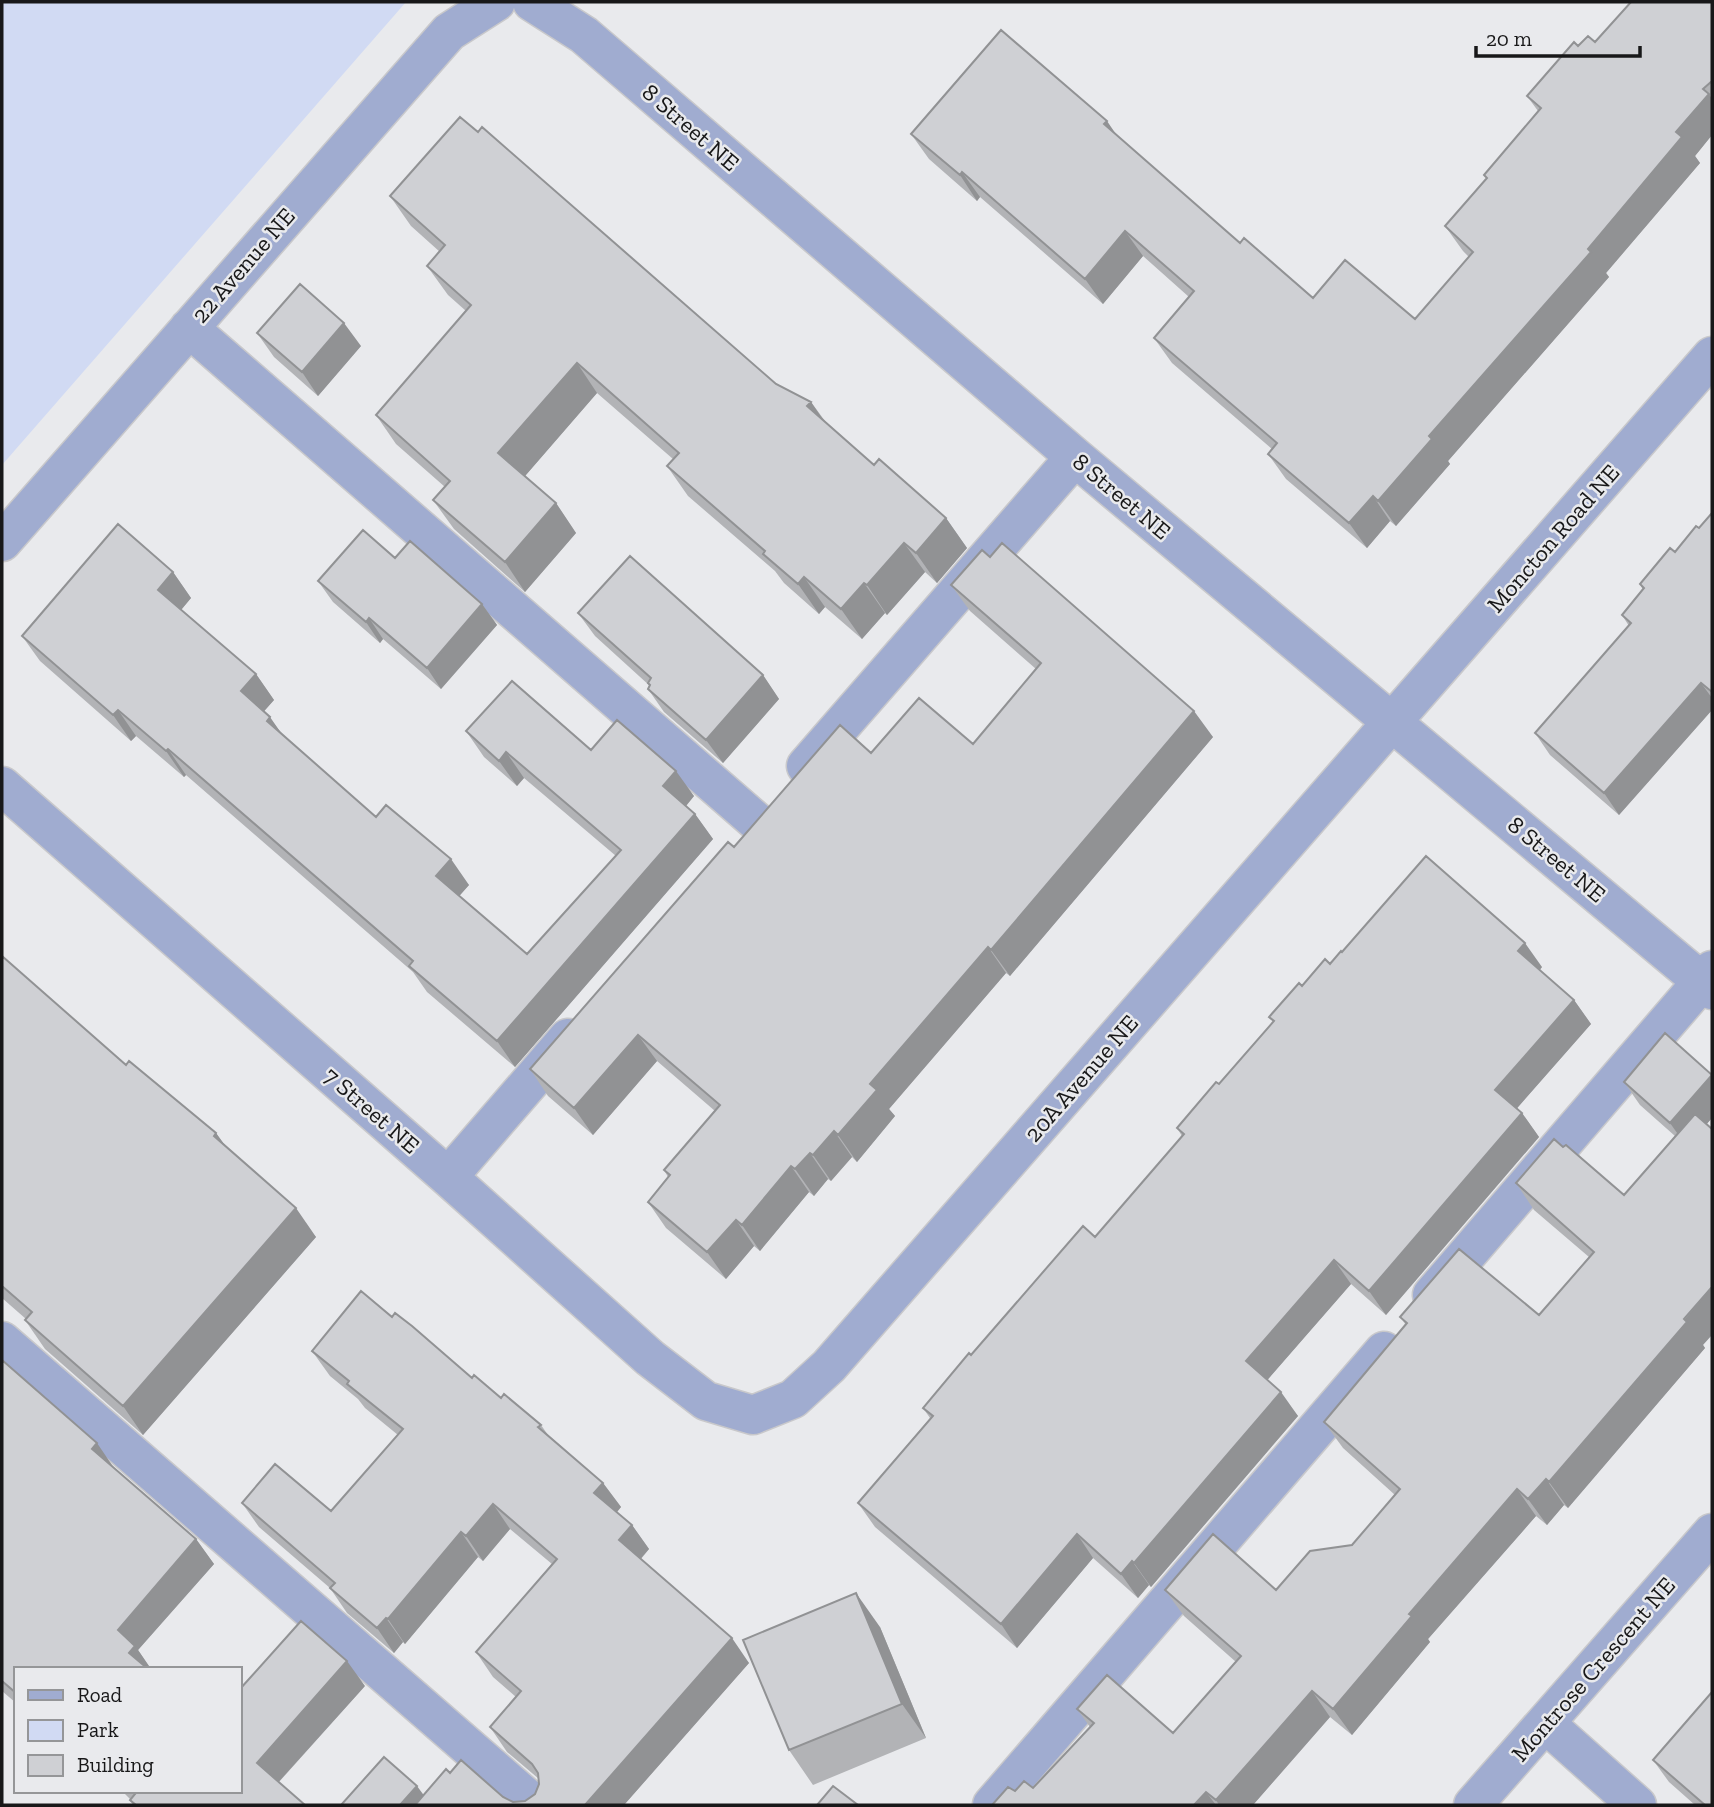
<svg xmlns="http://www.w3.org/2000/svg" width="1714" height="1807" font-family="'Zilla Slab',serif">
<rect width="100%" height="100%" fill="#e9eaed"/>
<path fill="#d1daf3" d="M2,2H406L2,465Z"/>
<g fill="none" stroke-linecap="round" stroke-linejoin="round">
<defs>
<path id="minor" d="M532,2L584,35L1075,457L1712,990
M189,328L757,822
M2,542L449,32L496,2
M806,766L1075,457
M2,786L448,1177L650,1358L706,1401L753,1415L793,1399L829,1366L1712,356
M448,1177L568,1038
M1432,1295L1712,970
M2,1341L535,1805
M1546,1724L1637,1805
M992,1805L1384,1351
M1473,1805L1712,1533"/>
</defs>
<use href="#minor" stroke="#c8c8cb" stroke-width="41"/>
<use href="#minor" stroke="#a0acd0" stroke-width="38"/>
</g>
<path fill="#b2b3b6" d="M1712,2V135L1695,156L1700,163L1606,273L1609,277L1448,461L1450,464L1396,526L1390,521L1367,548L1286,479L1268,454L1272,449L1172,363L1154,338L1189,297L1143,256L1103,304L980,197L977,201L929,159L911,134L1116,135L1240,243L1313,298L1415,319L1469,257L1463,251L1445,226L1487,178L1484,175L1538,111L1527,96L1578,46L1595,42Z
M390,196L811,402L825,421L874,465L946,518L967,548L937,583L925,572L887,615L885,613L862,639L825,607L819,614L784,583L775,571L688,496L667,466L673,459L597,393L525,476L556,503L576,533L525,592L454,529L433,500L445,487L396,444L376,415L466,311L448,295L427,266L440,252L411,226Z
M257,333L361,346L318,396L274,357Z
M1712,513V710L1619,815L1550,755L1535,733L1629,626L1622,615L1643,590L1640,584L1699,528Z
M395,558L482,604L497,625L441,689L383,639L380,643L333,602L318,581Z
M173,572L191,598L181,610L256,674L274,700L264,711L283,735L376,817L469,885L459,896L527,954L616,856L524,778L517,786L484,757L466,731L591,750L694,796L686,806L695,814L713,839L515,1067L427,992L413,972L186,775L184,777L136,736L131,741L40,661L22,636Z
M951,585L1213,737L1010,976L1006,973L889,1109L895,1116L857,1162L852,1157L831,1181L828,1179L814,1196L809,1192L760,1251L754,1246L726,1279L666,1228L648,1202L668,1177L664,1170L715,1111L657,1061L593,1135L548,1096L530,1069L734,847L871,753L973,744L1036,669L970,611Z
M578,613L763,675L779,699L723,763L664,712L648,689L650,686L595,636Z
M1342,952L1542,967L1540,970L1574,1000L1591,1024L1517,1108L1522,1113L1539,1137L1386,1315L1351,1284L1267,1380L1298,1416L1151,1587L1149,1585L1138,1598L1093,1558L1017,1648L875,1527L858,1503L930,1418L923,1408L971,1355L1095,1237L1182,1136L1177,1128L1219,1084L1273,1022L1269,1017L1302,986Z
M2,956L126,1065L216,1133L226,1147L316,1237L143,1435L45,1349L25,1320L26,1319L2,1298Z
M1712,1076V1118L1706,1124L1703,1345L1705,1348L1568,1508L1564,1505L1547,1525L1536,1516L1428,1639L1430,1642L1352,1735L1330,1717L1253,1805H992L1015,1791L1033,1788L1090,1727L1077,1709L1173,1733L1236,1662L1184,1616L1165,1590H1276L1352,1545L1395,1495L1343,1448L1324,1422L1406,1325L1400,1317L1539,1315L1589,1257L1534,1210L1516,1183L1624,1195L1675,1136L1640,1105L1624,1082Z
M392,1317L472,1378L541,1425L548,1435L603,1483L621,1507L617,1512L632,1525L649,1549L641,1559L749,1663L624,1805H341L424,1795L450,1773L513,1802L525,1801L535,1794L539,1784V1779L507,1752L490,1727L516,1697L493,1677L476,1652L552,1564L510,1529L483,1561L478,1557L405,1644L403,1642L394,1653L347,1613L330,1588L259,1527L242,1503L331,1511L398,1435L365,1408L358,1399L330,1376L312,1351Z
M2,1360L114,1468L196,1539L214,1564L138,1650L151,1669H16V1703L2,1691Z
M880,1627L926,1738L813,1785L789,1750Z
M365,1686L279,1782L305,1805H133L130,1800V1799L122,1791H240Z
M1653,1760L1712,1805H1695L1669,1782Z"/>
<path fill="#919294" d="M1709,94L1712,99V135L1695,156L1700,163L1606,273L1609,277L1448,461L1450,464L1396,526L1378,501L1429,436L1588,249L1676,132Z
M1107,121L1124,146L1104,124Z
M962,172L980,197L977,201L960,175Z
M1125,231L1143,256L1103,304L1085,279Z
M344,323L361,346L318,396L302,372Z
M577,363L597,393L519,483L498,453Z
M811,402L831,431L807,406Z
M1373,496L1390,521L1367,548L1349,523Z
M556,503L576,533L525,592L505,562Z
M946,518L967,548L937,583L916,553Z
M904,543L925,572L887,615L867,585Z
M173,572L191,598L176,616L158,590Z
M804,577L825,607L819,614L798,584Z
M864,583L885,613L862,639L841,609Z
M482,604L497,625L441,689L427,668Z
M369,618L383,639L380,643L366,622Z
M256,674L274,700L259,717L241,691Z
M763,675L779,699L723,763L706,740Z
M1701,683L1712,698V710L1619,815L1604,793Z
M118,710L136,736L131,741L113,715Z
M1194,711L1213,737L1010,976L991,950Z
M270,717L288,743L267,721Z
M168,749L186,775L184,777L166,751Z
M506,752L524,778L517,786L499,761Z
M676,771L694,796L681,812L663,786Z
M695,814L713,839L515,1067L497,1041Z
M451,859L469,885L454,902L436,876Z
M1525,943L1542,967L1535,975L1518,951Z
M988,947L1006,973L889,1109L895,1116L857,1162L838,1135L870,1084Z
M1574,1000L1591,1024L1512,1114L1495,1090Z
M638,1035L657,1061L593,1135L574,1108Z
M1712,1075V1118L1687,1147L1670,1123Z
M1522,1113L1539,1137L1386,1315L1369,1291Z
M834,1131L852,1157L831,1181L813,1155Z
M216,1133L237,1162L214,1136Z
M810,1153L828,1179L814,1196L795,1169Z
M791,1166L809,1192L760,1251L742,1225Z
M296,1208L316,1237L143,1435L123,1406Z
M736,1220L754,1246L726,1279L707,1252Z
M1334,1260L1351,1284L1263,1385L1246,1361Z
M1712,1287V1335L1703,1345L1705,1348L1568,1508L1549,1482Z
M1281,1392L1298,1416L1151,1587L1134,1563Z
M97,1443L114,1468L92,1449Z
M1546,1479L1564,1505L1547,1525L1528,1499Z
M603,1483L621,1507L612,1518L594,1493Z
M1517,1489L1536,1516L1428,1639L1430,1642L1352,1735L1333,1709L1409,1614Z
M493,1504L510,1529L483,1561L466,1536Z
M632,1525L649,1549L636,1564L619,1540Z
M461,1532L478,1557L405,1644L388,1619Z
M1077,1534L1093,1558L1017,1648L1001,1624Z
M196,1539L214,1564L138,1650L151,1669H140L129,1653L118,1630Z
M1132,1561L1149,1585L1138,1598L1121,1574Z
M856,1593L880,1627L926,1738L902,1704Z
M386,1618L403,1642L394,1653L377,1628Z
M732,1638L749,1663L624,1805H585Z
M347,1661L365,1686L274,1787L257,1763Z
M1312,1691L1330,1717L1253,1805H1219L1216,1800Z
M417,1786L431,1805H400Z
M1206,1792L1216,1805H1194Z"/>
<path fill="#cfd0d4" stroke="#919294" stroke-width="2" d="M1631,2H1712V81L1703,89L1709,94L1676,132L1682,137L1588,249L1591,252L1429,436L1432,439L1378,501L1373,496L1349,523L1268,454L1277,443L1154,338L1194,291L1125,231L1085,279L962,172L960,175L911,134L1001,30L1107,121L1104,124L1240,243L1244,238L1313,298L1345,260L1415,319L1473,252L1445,226L1487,178L1484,175L1541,108L1527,96L1574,42L1578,46L1588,36L1595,42Z
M460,117L478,132L482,127L776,384L811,402L807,406L874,465L879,459L946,518L916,553L904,543L867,585L864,583L841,609L804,577L798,584L763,554L765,551L667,466L679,453L577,363L498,453L556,503L505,562L433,500L450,481L376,415L471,305L427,266L445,245L390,196Z
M300,284L344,323L302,372L257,333Z
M1712,513V692L1701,683L1604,793L1535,733L1631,623L1622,615L1644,588L1640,584L1670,548L1675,552L1696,526L1699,528Z
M118,524L173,572L158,590L256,674L241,691L270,717L267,721L376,817L386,805L451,859L436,876L527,954L621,850L506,752L499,761L466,731L512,681L591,750L617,720L676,771L663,786L695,814L497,1041L409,966L413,961L168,749L166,751L118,710L113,715L22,636Z
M363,530L395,558L410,541L482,604L427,668L369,618L366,622L318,581Z
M1002,543L1194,711L991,950L988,947L870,1084L877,1090L838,1135L834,1131L813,1155L810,1153L795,1169L791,1166L742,1225L736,1220L707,1252L648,1202L670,1175L664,1170L720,1105L638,1035L574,1108L530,1069L728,842L734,847L840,725L871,753L919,698L973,744L1041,663L951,585L982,550L990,557Z
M630,556L763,675L706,740L648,689L650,685L648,683L651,678L578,613Z
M1426,856L1525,943L1518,951L1574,1000L1495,1090L1522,1113L1369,1291L1334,1260L1246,1361L1281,1392L1134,1563L1132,1561L1121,1574L1077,1534L1001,1624L858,1503L933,1416L923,1408L969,1353L971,1355L1083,1226L1095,1237L1184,1134L1177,1128L1216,1082L1219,1084L1274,1021L1269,1017L1299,983L1302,986L1325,959L1330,964L1341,951L1342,952Z
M2,956L126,1065L129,1061L216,1133L214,1136L296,1208L123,1406L25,1320L32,1312L2,1286Z
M1665,1033L1712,1075L1670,1123L1624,1082Z
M1695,1114L1712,1129V1287L1684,1319L1687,1322L1549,1482L1546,1479L1528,1499L1517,1489L1409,1614L1412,1616L1333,1709L1312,1691L1216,1800L1206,1792L1194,1805H992L1008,1787L1015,1791L1024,1781L1033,1788L1094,1723L1077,1709L1107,1675L1173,1733L1241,1656L1165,1590L1213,1534L1276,1590L1310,1551L1352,1545L1400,1489L1324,1422L1407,1323L1400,1317L1459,1249L1539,1315L1594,1252L1516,1183L1554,1139L1563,1147L1566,1145L1624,1195Z
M361,1291L392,1317L395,1313L412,1326L472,1378L474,1375L501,1398L504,1394L541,1425L538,1427L603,1483L594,1493L632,1525L619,1540L732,1638L585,1805H415L446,1769L450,1773L461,1760L503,1797L513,1802L525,1801L535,1794L539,1784L538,1773L532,1764L490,1727L521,1691L476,1652L557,1559L493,1504L466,1536L461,1532L388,1619L386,1618L377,1628L330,1588L335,1583L242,1503L275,1464L331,1511L403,1429L347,1384L349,1381L312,1351Z
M2,1360L97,1443L92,1449L196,1539L118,1630L135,1646L129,1653L148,1669H16V1693L2,1681Z
M856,1593L902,1704L789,1750L743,1640Z
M301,1621L347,1661L257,1763L305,1805H136L130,1800L135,1794L132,1791H240V1689Z
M1712,1692V1805H1705L1653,1760Z
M384,1757L417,1786L400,1805H341Z
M833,1786L858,1805H817Z"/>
<g text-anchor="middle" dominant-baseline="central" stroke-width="5" stroke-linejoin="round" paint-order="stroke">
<g font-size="24" fill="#181819" stroke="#e9eaed">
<text transform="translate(691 127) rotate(41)">8 Street NE</text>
<text transform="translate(243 265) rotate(-49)">22 Avenue NE</text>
<text transform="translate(1122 496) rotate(40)">8 Street NE</text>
<text transform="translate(1553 538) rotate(-49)">Moncton Road NE</text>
<text transform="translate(1557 859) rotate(40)">8 Street NE</text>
<text transform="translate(1081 1078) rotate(-49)">20A Avenue NE</text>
<text transform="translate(372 1110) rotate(41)">7 Street NE</text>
<text transform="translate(1593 1669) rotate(-49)">Montrose Crescent NE</text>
</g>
</g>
<rect width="1714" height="1807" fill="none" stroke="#181819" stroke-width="7"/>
<rect x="14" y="1667" width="228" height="126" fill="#e9eaed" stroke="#959698" stroke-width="2"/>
<rect x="28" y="1690" width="35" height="10" fill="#a0acd0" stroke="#959698" stroke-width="2"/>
<text x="77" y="1702" font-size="21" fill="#181819">Road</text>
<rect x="28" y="1720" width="35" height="21" fill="#d1daf3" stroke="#959698" stroke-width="2"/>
<text x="77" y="1737" font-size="21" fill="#181819">Park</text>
<rect x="28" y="1755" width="35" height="21" fill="#cfd0d4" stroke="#959698" stroke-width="2"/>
<text x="77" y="1772" font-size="21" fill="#181819">Building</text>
<path d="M1476 46v10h164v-10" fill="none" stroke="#181819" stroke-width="3.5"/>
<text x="1486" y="46" font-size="21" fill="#181819" stroke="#e9eaed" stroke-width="5" paint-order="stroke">20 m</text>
</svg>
